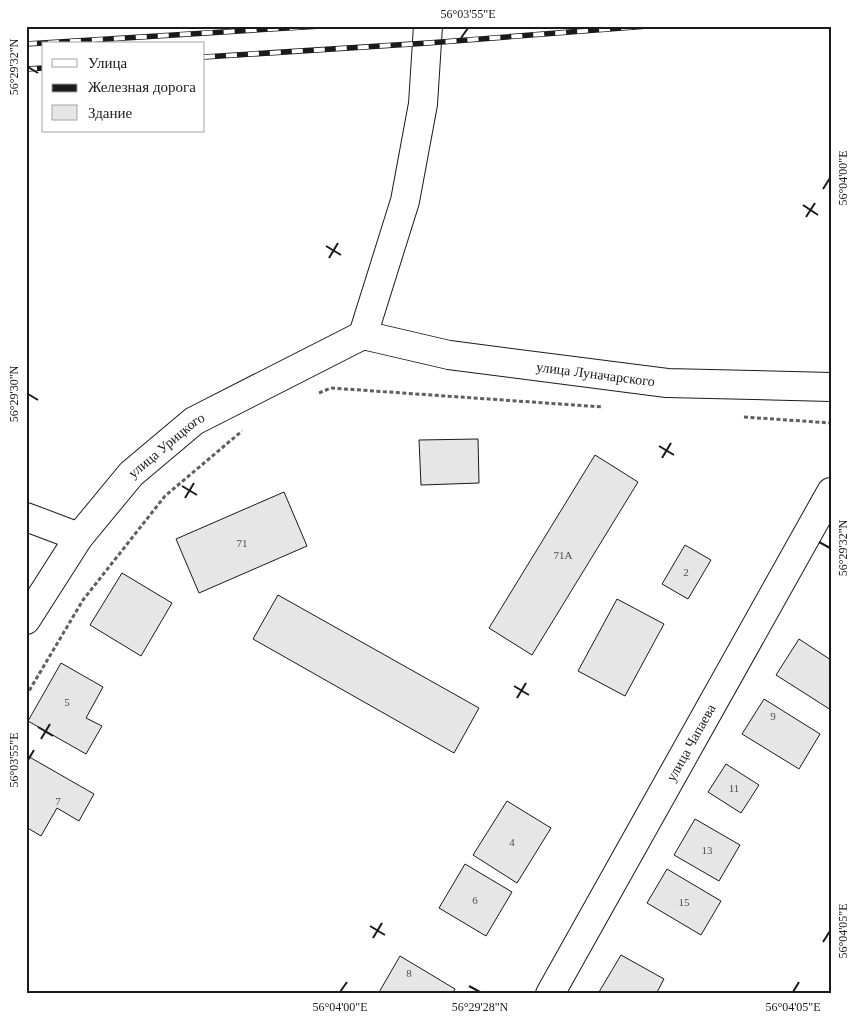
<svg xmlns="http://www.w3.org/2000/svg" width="857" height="1020" font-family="Georgia,serif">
<rect width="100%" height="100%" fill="#fff"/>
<path fill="#e6e6e6" stroke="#1a1a1a" d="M478,439L479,483L421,485L419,440Z
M595,455L638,482L532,655L489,628Z
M284,492L307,546L199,593L176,539Z
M685,545L711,560L688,599L662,584Z
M122,573L172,603L141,656L90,625Z
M278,595L479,708L454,753L253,639Z
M617,599L664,624L625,696L578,671Z
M799,639L831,660V710L776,675Z
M61,663L103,687L86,718L102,726L86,754L28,721Z
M764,699L820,734L799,769L742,734Z
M26,755L94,794L79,821L57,808L41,836L26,827Z
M726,764L759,785L741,813L708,792Z
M507,801L551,828L517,883L473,855Z
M695,819L740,845L719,881L674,855Z
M465,864L512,892L486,936L439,908Z
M667,869L721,901L701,935L647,903Z
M621,955L664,979L656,994H603L599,992Z
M400,956L455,989L452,994H378Z"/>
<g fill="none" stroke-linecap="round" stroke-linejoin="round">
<defs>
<g id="minor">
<path id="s1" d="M550,994L831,492"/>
</g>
<g id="tertiary">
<path id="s2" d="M363,335L449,355L667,383L831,387"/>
<path d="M363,335L405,201L423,104L428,26"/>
<path d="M26,517L79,537"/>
<path id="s3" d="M26,620L79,537L131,474L194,421L363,335"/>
</g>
</defs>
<use href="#minor" stroke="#1a1a1a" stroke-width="30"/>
<use href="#tertiary" stroke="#1a1a1a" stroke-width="30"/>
<path stroke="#5f5f5f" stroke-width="3" stroke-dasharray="4 2.5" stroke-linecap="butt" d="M319,393L331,388L603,407
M744,417L831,423
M26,696L83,600L165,496L242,431"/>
<use href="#minor" stroke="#fff" stroke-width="28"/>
<use href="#tertiary" stroke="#fff" stroke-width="28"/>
<defs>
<path id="rail" d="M26,44L321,26
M204,57L428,43L648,26
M26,69L44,68"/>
</defs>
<use href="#rail" stroke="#1a1a1a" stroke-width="5.5"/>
<use href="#rail" stroke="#fff" stroke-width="4" stroke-dasharray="11" stroke-linecap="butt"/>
</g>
<path fill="none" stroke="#1a1a1a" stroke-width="2" d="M461,38L468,28M28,67L38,73M823,189L830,178M803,205L818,215M806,217L815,203M326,246L341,255M329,258L338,243M28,394L38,400M659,446L674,455M662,458L671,443M182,486L197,495M185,498L194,483M819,542L830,548M514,686L529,695M517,698L526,683M38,727L53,736M41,739L50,724M28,760L34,750M370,926L385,935M373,938L382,923M823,942L830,931M469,986L480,992M340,992L347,982M793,992L799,982"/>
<g text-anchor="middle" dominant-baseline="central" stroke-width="4" stroke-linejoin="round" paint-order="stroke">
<g font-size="11" fill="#4d4d4d">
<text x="242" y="543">71</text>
<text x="563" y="555">71А</text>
<text x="686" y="572">2</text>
<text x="67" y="702">5</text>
<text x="773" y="716">9</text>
<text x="734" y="788">11</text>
<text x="58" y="801">7</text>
<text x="512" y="842">4</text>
<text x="707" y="850">13</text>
<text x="475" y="900">6</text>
<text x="684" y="902">15</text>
<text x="409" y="973">8</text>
</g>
<g font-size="14" fill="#1a1a1a" stroke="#fff">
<text stroke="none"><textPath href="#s2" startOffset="236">улица Луначарского</textPath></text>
<text stroke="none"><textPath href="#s3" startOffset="226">улица Урицкого</textPath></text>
<text stroke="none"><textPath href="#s1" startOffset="288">улица Чапаева</textPath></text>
</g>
</g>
<rect width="857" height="1020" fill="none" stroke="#ffffff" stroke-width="55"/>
<rect x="42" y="42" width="162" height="90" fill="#ffffff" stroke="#a3a3a3"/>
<rect x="52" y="59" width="25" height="8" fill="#ffffff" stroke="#a3a3a3"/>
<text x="88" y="68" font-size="15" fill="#1a1a1a">Улица</text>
<rect x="52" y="84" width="25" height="8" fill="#1a1a1a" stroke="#a3a3a3"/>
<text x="88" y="92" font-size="15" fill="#1a1a1a">Железная дорога</text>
<rect x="52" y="105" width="25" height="15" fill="#e6e6e6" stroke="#a3a3a3"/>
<text x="88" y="118" font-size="15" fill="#1a1a1a">Здание</text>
<rect x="28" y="28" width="802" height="964" fill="none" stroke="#1a1a1a" stroke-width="2"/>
<g font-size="12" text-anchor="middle" fill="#1a1a1a">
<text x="468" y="18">56°03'55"E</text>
<text transform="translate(14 67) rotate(-90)" y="4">56°29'32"N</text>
<text transform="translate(843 178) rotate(-90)" y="4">56°04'00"E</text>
<text transform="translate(14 394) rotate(-90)" y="4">56°29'30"N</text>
<text transform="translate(843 548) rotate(-90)" y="4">56°29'32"N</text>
<text transform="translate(14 760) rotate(-90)" y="4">56°03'55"E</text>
<text transform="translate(843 931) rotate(-90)" y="4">56°04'05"E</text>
<text x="340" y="1011">56°04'00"E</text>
<text x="480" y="1011">56°29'28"N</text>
<text x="793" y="1011">56°04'05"E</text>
</g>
</svg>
